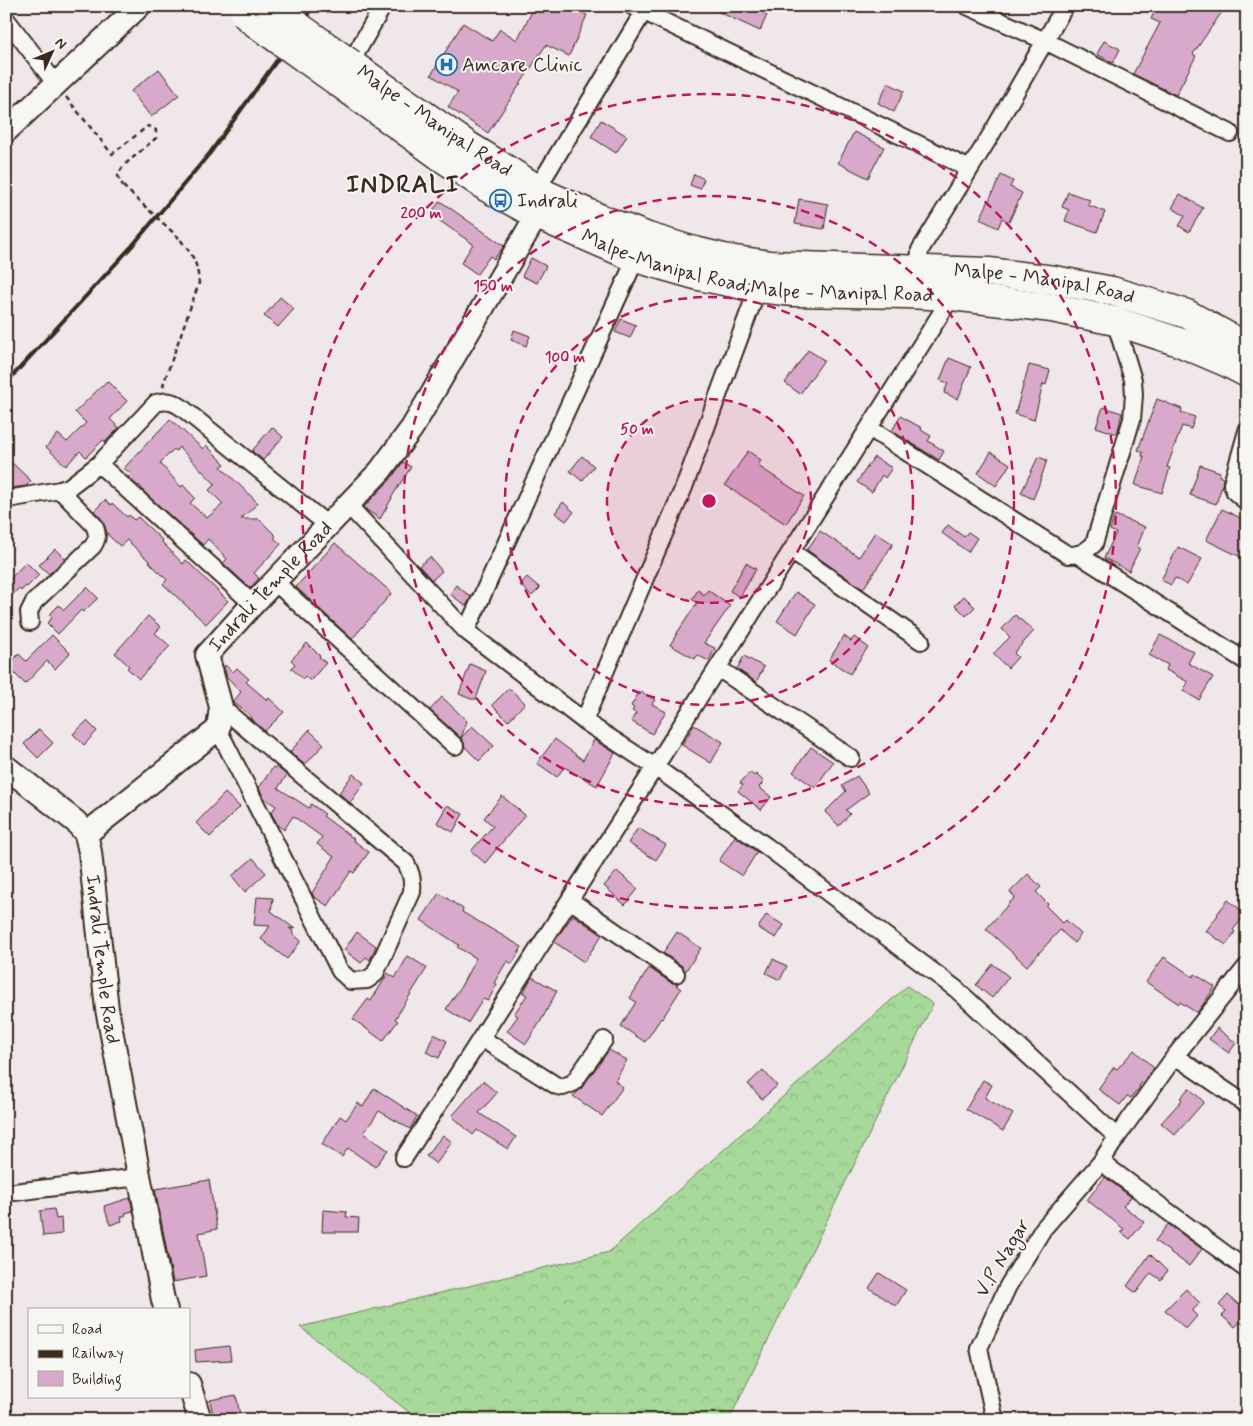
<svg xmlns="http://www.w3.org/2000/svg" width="1253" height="1426" font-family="Mynerve,sans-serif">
<defs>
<pattern id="forest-crowns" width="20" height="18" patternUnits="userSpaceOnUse" patternTransform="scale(1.25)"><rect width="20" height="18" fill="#a6d99a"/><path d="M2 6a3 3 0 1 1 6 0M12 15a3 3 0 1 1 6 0" fill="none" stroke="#90ba84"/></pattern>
</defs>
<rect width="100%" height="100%" fill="#f0e7ea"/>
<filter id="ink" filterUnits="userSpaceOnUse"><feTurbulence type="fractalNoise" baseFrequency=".02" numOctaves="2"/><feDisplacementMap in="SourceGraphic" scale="10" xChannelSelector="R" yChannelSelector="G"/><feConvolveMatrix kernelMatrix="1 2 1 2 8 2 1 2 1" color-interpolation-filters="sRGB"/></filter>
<g filter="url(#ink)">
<path fill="url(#forest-crowns)" stroke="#70825c" d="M907,986L933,1004L729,1420H419L300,1327L609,1252Z"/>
<path fill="#d8a9ca" stroke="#3b2a1e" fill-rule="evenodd" d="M535,6H568L587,15L569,56L546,45L488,133L448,107L458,92L431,75L463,23L492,41L500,29L517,40Z
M706,6H758L756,10L767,15L760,31Z
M1157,6H1226L1193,54L1196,56L1176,95L1133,74L1160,23L1151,19Z
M1104,41L1120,49L1113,63L1097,54Z
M159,69L179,95L151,117L131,91Z
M888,83L904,91L894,112L878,103Z
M601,120L627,136L616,153L591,137Z
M854,132L884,147L868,178L838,163Z
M694,174L704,179L700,189L690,185Z
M1001,175L1013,181L1010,187L1022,193L1009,222L1002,218L998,228L980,219Z
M1068,192L1090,200L1088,205L1105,212L1097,232L1065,221L1069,210L1062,207Z
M1180,194L1203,208L1189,232L1179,226L1185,216L1172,208Z
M799,199L828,204L824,229L795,224Z
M440,201L504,246L494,259L490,256L477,274L461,263L473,244L430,214Z
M531,258L546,266L537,283L522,276Z
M280,297L294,309L278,327L264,316Z
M621,319L636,325L630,338L615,332Z
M514,330L530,336L526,346L511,340Z
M808,350L824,360L800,394L785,383Z
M949,358L971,367L958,399L944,393L948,383L940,380Z
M1029,365L1050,370L1046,385L1043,384L1034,420L1015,414Z
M107,381L127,401L110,419L119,428L105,442L103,440L86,457L80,451L66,466L46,447L58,434L67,442L86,423L75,412Z
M1157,399L1182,409L1181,412L1195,417L1191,429L1182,426L1167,467L1170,468L1162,493L1135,485L1144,456H1142L1143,452L1138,450Z
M1103,407L1122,413L1117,434L1096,427Z
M900,416L922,428L921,430L931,436L928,441L944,451L939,460L892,431Z
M170,419L203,449L206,445L225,464L221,467L258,503L241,519H259L276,536L274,538L281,544L254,573L259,578L250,588L223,563L227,559L208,539L203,545L146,494L139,485L138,486L128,477L131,474L124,468ZM179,447L215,484L209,490L223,504L207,518L190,503L195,498L183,485L181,487L160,463L174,449L176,451Z
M272,427L283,437L263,460L252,451Z
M748,451L761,460L758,466L804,496L786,524L725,485Z
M991,452L1010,464L996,486L978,473Z
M582,456L594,466L582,481L570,471Z
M6,457L31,481L26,486L11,488L6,484Z
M874,457L892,468L885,478L882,475L872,492L857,482Z
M1038,457L1047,460L1038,487L1033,499L1021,493Z
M403,462L411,467L391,498H392L380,519L368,511L364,507L390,480Z
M1200,465L1220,472L1219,476L1223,478L1222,486L1216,504L1190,495Z
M105,500L111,505L112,503L127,517L129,515L134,520L138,517L163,541L162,542L183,564L186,560L228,601L206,624L163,584L167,580L150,563V562L127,540L120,546L109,536L107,533L103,521L94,511Z
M563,502L574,512L566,521L555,513Z
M1222,509L1247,521V560L1206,540Z
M1115,515L1145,527L1137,547L1140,548L1129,571L1104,558L1116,533L1110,530Z
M948,525L964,537L968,532L977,538L968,552L942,533Z
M820,531L859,557L875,532L893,544L863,589L807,550Z
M335,543L392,593L352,639L296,587Z
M1178,547L1202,559L1187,585L1175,578L1171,585L1161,580Z
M55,549L65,559L49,574L39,565Z
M430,557L442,571L432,580L419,566Z
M26,562L39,575L27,587L26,586L21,591L19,588L6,602V584L10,580V579Z
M746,563L756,569L740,597L730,591Z
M527,577L540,588L532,596L520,585Z
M456,585L471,597L466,606L450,594Z
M87,587L98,598L83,612L81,610L58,634L47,623L52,618L49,615L59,605L64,610Z
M698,590L704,595L708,590L730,606L704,643L715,648L709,661L697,655L695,659L670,645L679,630L697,603L692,599Z
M796,592L815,604L797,634L777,621Z
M964,596L975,607L966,616L955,605Z
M1015,615L1034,631L1014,653L1018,657L1008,668L993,654L1010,637L1002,629Z
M148,616L161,627L155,633L170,646L139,679L127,668L129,666L115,653Z
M52,635L70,653L55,669L47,661L25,684L7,666L19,654L26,661Z
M1160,635L1194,652L1188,663L1213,677L1199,700L1183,691L1188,682L1166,670L1168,665L1149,655Z
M844,636L851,641L854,637L868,647L850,674L829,660Z
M307,643L320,656L319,657L326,663L310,681L305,676L303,679L291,668L295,664L291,660Z
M744,656L764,667L756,682L737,669Z
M470,664L486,671L476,699H471L459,694Z
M225,665L233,672L237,668L249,679L246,682L267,700L269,698L284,712L265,731L250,718L251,716L233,702L241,692L227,677L224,667Z
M509,688L525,703L508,721L492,705Z
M640,691L655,700L652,704L666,712L652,734L631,721L636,713L632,711L634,708L631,706Z
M442,697L467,721L461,738L430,710Z
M87,721L97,731L84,745L73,734Z
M694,725L723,742L711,763L682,745Z
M472,726L494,746L479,761L465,747L464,743L461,738Z
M39,729L53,743L38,758L24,744Z
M309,730L324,744L305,765L290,752Z
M555,739L583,760L594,740L615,753L597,786L564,767L557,777L537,763Z
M811,747L833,762L815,788L793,772Z
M273,767L275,768L276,767L287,775L278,788L309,808L311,804L325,814L323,816L354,839L353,840L369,852L354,873L351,871L328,906L314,897L312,893L334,857L317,844L322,837L293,816L284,830L278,825L271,813L276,806L264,798L259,788Z
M750,772L754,776L756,774L764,782L759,787L771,797L761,810L738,791L743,785L740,783Z
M353,774L364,783L350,803L339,793Z
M857,776L869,793L846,810L850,814L839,826L825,812L846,791L842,786Z
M225,793L240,807L210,837L196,823Z
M502,796L525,815L485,863L471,851L493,826L484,818Z
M447,805L463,814L453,832L437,823Z
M638,828L666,845L656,860L628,843Z
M735,836L757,852L742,876L719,861Z
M253,858L266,873L245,892L232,876Z
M617,871L638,889L625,905L604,886Z
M1028,874L1041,887L1036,892L1048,904L1046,906L1063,923L1066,920L1081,934L1074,943L1060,930L1027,966L986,929L1015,897L1010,892Z
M439,893L463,909L462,912L522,947L512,964L507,961L494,983L497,984L488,1001L483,999L468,1023L446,1009L460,988L476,958L457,947L459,945L421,920Z
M257,897L273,898L271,911L295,929L289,928L293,931L292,933L301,941L287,959L261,939L270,926L254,925Z
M1228,900L1246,914L1233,930L1235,932L1226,945L1206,931L1218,915L1217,914Z
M573,915L602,935L584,962L554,942Z
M766,915L784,925L776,938L758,928Z
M357,932L376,946L370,960L366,957L361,963L344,950Z
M677,932L701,948L685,972L682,966L663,953Z
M408,956L427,968L395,1019L398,1021L383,1041L353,1019L368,999L371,1001L388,973L395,978Z
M1164,957L1193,977L1195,974L1215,987L1197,1013L1180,1002L1179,1004L1146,982Z
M773,959L787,966L780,980L766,973Z
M993,964L1009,977L992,998L976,985Z
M649,968L670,982L678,984L676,985L681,989L662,1019L661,1018L645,1042L621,1026L636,1002L630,998Z
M532,977L557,991L542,1019L526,1044L507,1031L518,1016L514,1014L527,995L523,993Z
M1217,1028L1236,1043L1229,1053L1209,1039Z
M434,1034L447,1041L439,1058L426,1052Z
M609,1050L627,1060L615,1081L623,1087L602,1116L573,1096L581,1089Z
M1134,1050L1154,1068L1139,1086L1140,1087L1131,1098L1127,1096L1120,1105L1098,1089L1114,1067L1117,1069Z
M763,1070L777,1086L762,1099L748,1084Z
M983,1080L992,1085L985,1098L1013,1114L1003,1131L966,1109Z
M483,1081L497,1093L479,1113L516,1137L508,1149L477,1130L473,1135L452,1116Z
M374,1088L417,1116L410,1129L379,1111L364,1133L388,1150L375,1167L348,1148L342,1157L322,1144L340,1116L346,1120L358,1103L363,1107Z
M1189,1088L1204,1102L1175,1135L1161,1123L1182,1100L1180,1098Z
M443,1135L452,1142L436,1164L426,1156Z
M1105,1177L1131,1197L1123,1206L1144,1222L1130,1239L1121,1232L1124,1229L1087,1200Z
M209,1180L217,1229L199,1233L206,1276L173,1282L155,1189Z
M130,1198L133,1211L125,1213L126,1215L121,1217L122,1221L110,1225L104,1206Z
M54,1209L56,1219L61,1218L62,1234L43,1236L40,1211Z
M323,1210L347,1212L346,1217L359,1218L358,1232H322Z
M1168,1224L1202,1249L1189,1266L1155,1241Z
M1150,1254L1167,1271L1161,1280L1151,1273L1136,1293L1127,1286Z
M879,1273L906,1290L896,1306L869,1288Z
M1186,1289L1200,1303L1192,1311L1197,1316L1186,1329L1165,1310Z
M1228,1295L1239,1305L1247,1296V1327L1240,1322L1235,1327L1222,1316L1226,1311L1219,1305Z
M229,1346L231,1360L196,1362L195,1350Z
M236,1395L240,1415L214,1420L210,1400Z"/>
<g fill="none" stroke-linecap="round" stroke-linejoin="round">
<defs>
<path id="street" d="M632,6L970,169
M967,6L1045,41L1230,133
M6,19L56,84
M347,69L383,6
M537,189L647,6
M918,270L920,250L992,133L1065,6
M869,428L1068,555C1080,555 1085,552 1094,544L1132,419L1134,395L1133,380L1115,321
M1247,431L1232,484L1235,492L1247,502
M99,464L253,604
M6,501L8,499L60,490L69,487L99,464L156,403C166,400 172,401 181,407L329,526
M348,505L466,631L584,721L655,767L766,846L956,989L1117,1137
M791,551L921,641
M1079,555L1247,662
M275,582L455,746
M30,622L29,612L34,602L93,546C98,538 98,534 94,525L60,490
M466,631L636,258
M718,668L851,758
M584,721L684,487L758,288
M218,729L340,971L351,981L367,980L375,974L412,892C413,880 411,873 406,863L221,707
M570,900L676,974
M481,1038L557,1086L563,1087L573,1083L604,1040
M1175,1056L1247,1105
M404,1158L655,767L952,296
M1101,1162L1247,1270
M6,1193L139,1177
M995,1420L979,1348L1008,1286L1043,1229L1101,1162L1117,1137L1175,1056L1247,966"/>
<g id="secondary">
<path d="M6,131L139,6"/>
<path id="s1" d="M6,767L76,822L86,834L90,852L107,1009L163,1300L166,1310"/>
<path id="s2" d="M86,834L218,729L221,707L207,655L253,604L380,471L412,428L537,215"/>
<path d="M189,1384L200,1420"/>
</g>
<g id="highway">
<path id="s3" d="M351,64L467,145L547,195L606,221L648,237L687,249L728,259L770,265L989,272L1054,280L1112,291L1187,314L1247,347"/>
<path id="s4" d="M338,82L440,156L488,188L537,215L636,258L699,276L758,288L794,292L906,294L952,296L1052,308L1115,321L1179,342L1226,362L1247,373"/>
</g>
</defs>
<use href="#street" stroke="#3b2a1e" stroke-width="20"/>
<use href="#secondary" stroke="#3b2a1e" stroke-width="26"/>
<use href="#highway" stroke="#3b2a1e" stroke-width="31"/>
<path stroke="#3b2a1e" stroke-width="2.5" stroke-dasharray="5 4" stroke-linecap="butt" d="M66,97L112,154L148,126L156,130V138L123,166L118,176L123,186
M163,387L164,382L199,283C197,260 193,256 179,238"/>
<use href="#street" stroke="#f6f6f2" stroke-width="16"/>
<use href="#secondary" stroke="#f6f6f2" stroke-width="22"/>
<use href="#highway" stroke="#f6f6f2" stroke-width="28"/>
<path stroke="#3b2a1e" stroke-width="4" d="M6,383L132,246L210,153L280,56L313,6"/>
<defs>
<path id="highway-bridge" d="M270,6L351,64
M244,13L250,19L338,82"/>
</defs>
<use href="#highway-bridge" stroke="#3b2a1e" stroke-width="31" stroke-linecap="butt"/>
<path stroke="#3b2a1e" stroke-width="2.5" stroke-dasharray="5 4" stroke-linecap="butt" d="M123,186L179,238"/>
<use href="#highway-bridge" stroke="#f6f6f2" stroke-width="28"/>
</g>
</g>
<circle cx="709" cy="501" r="102" fill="#c2185b" fill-opacity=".12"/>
<g fill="none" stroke="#c2185b" stroke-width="2.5" stroke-dasharray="9 6">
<circle cx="709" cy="501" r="102"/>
<circle cx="709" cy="501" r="204"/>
<circle cx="709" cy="501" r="305"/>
<circle cx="709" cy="501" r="407"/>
</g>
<defs>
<symbol id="hospital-ring" viewBox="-11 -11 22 22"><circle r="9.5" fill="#f6f6f2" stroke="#1f6fb2" stroke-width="1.5"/><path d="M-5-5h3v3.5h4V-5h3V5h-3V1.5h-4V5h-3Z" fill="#1f6fb2"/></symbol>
<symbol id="bus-ring" viewBox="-11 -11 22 22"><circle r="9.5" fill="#f6f6f2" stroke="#1f6fb2" stroke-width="1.5"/><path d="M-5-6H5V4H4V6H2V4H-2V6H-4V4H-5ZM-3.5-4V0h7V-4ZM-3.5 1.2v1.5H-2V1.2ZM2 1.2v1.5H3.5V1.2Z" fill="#1f6fb2"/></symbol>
</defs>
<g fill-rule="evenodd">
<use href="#hospital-ring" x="434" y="52" width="25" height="25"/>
<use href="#bus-ring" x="488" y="188" width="25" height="25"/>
</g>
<g text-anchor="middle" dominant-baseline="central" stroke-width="4" stroke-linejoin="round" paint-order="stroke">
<g font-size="20" fill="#3b2a1e" stroke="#f6f6f2" text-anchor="start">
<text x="462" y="65">Amcare Clinic</text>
<text x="517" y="201">Indrali</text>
</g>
<g font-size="20" fill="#3b2a1e" stroke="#f6f6f2">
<text stroke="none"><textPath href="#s3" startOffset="101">Malpe - Manipal Road</textPath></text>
<text stroke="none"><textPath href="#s4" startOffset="469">Malpe-Manipal Road;Malpe - Manipal Road</textPath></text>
<text stroke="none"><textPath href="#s3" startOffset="746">Malpe - Manipal Road</textPath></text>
<text stroke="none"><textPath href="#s2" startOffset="338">Indrali Temple Road</textPath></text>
<text stroke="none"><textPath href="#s1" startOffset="231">Indrali Temple Road</textPath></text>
<text transform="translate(1003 1258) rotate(-59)">V.P Nagar</text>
</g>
<g font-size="25" font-weight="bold" letter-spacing="1" fill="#3b2a1e" stroke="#f6f6f2">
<text x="403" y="185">INDRALI</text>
</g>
</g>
<circle cx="709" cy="501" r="8" fill="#c2185b" stroke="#f6f6f2" stroke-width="2.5"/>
<g font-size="15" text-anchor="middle" font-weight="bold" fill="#c2185b" stroke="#f6f6f2" stroke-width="4" stroke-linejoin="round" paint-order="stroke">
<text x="421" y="218">200 m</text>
<text x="493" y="291">150 m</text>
<text x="565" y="362">100 m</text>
<text x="637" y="434">50 m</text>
</g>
<rect width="1253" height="1426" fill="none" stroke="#f6f6f2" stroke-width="25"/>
<rect x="12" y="12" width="1228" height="1401" fill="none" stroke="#3b2a1e" stroke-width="2" filter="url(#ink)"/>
<rect x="28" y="1308" width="162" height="90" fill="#f6f6f2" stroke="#aba49d"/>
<rect x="38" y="1325" width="25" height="8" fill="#f6f6f2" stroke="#aba49d"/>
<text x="72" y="1334" font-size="15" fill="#3b2a1e">Road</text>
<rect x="38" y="1350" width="25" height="8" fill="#3b2a1e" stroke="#aba49d"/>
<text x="72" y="1358" font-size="15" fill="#3b2a1e">Railway</text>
<rect x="38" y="1371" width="25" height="15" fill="#d8a9ca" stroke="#aba49d"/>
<text x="72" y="1384" font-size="15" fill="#3b2a1e">Building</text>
<g transform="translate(52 52) rotate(46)" stroke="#f6f6f2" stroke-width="4" paint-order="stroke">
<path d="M0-4L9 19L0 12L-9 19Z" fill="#3b2a1e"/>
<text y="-8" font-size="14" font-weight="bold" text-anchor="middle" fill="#3b2a1e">N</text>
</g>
</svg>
